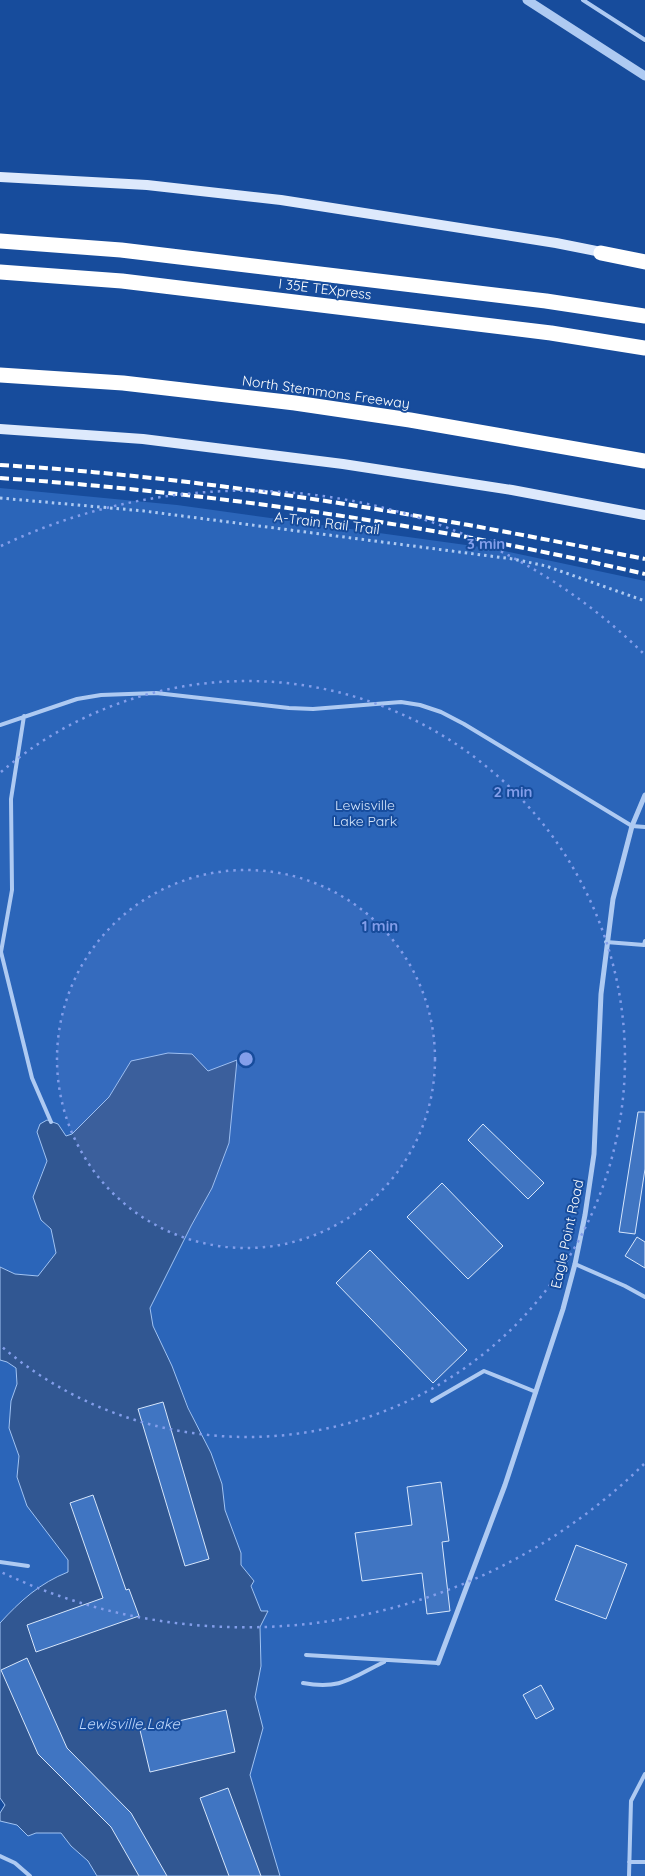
<svg xmlns="http://www.w3.org/2000/svg" width="645" height="1876" font-family="Quicksand,sans-serif">
<rect width="100%" height="100%" fill="#174c9c"/>
<path fill="#2b65b9" d="M0,488L177,505L495,549L645,581V1876H280L250,1775L263,1728L255,1697L261,1666L260,1627L267,1611H261L251,1585L254,1581L241,1565V1553L225,1510L222,1484L153,1326L150,1308L191,1226L212,1188L229,1143L232,1104L208,1071L131,1061L109,1097L72,1135L66,1136L58,1124L47,1120L37,1132L47,1161L38,1182L41,1220L51,1229L56,1253L38,1276L15,1274L0,1267Z
M0,1360L7,1362L16,1368L17,1384L11,1401L9,1428L19,1456L17,1477L27,1506L68,1560V1572C40,1583 20,1601 0,1623Z
M0,1821L17,1825L28,1836L36,1833H61L71,1846L88,1861L97,1876H0Z"/>
<path fill="#315792" stroke="#a1c4f4" d="M168,1053L192,1054L208,1071L237,1060L229,1143L212,1188L191,1226L150,1308L153,1326L172,1366L188,1408L211,1453L222,1484L225,1510L241,1553V1565L254,1581L251,1586L261,1611H268L260,1627L261,1666L255,1697L263,1728L250,1775L280,1876H97L88,1861L71,1846L61,1833H36L28,1836L17,1825L0,1821V1813L5,1805L0,1798V1623C20,1601 40,1583 68,1572V1560L27,1506L17,1477L19,1456L9,1428L11,1401L17,1384L16,1368L7,1362L0,1360V1267L15,1274L38,1276L56,1253L51,1229L41,1220L33,1197L47,1161L37,1132L40,1124L47,1120L58,1124L66,1136L72,1134L109,1097L131,1061Z"/>
<path fill="#4075c2" stroke="#d6e6fc" d="M638,1112H645V1169L635,1234L619,1232Z
M483,1124L544,1183L528,1199L468,1140Z
M442,1183L503,1246L468,1279L407,1217Z
M637,1237L645,1242V1268L625,1256Z
M370,1250L467,1350L433,1383L336,1283Z
M163,1402L209,1559L185,1566L138,1409Z
M441,1482L449,1541L442,1542L450,1611L427,1614L422,1573L362,1581L355,1533L412,1525L407,1487Z
M93,1495L126,1590L129,1589L139,1616L36,1652L27,1625L103,1598L70,1503Z
M576,1545L627,1564L606,1619L555,1600Z
M27,1658L67,1748L131,1813L167,1876H139L111,1827L38,1754L1,1670Z
M541,1685L554,1709L536,1719L523,1695Z
M226,1710L235,1752L150,1772L140,1730Z
M228,1788L261,1876H229L200,1798Z"/>
<g fill="none" stroke-linecap="round" stroke-linejoin="round">
<path stroke="#aecaf2" stroke-width="3" stroke-dasharray="2.5 4" stroke-linecap="butt" d="M0,498L144,511L513,559L546,566L645,601"/>
<path stroke="#aecaf2" stroke-width="4" d="M583,0L645,40
M24,716L11,799L12,890L1,952L32,1078L51,1122
M0,725L77,699L101,695L156,693L289,708L313,709L401,702L420,705L441,712L464,724L632,826L645,827
M606,942L644,945L645,941
M575,1264L625,1286L645,1297
M432,1401L484,1371L536,1392
M0,1562L28,1566
M306,1655L438,1663
M303,1683C341,1690 351,1678 384,1662
M0,1856L15,1863L30,1876
M629,1862H645
M629,1876L631,1801L645,1774"/>
<path stroke="#aecaf2" stroke-width="5" d="M438,1663L505,1485L563,1309L575,1264L585,1215L594,1154L601,994L613,899L632,826L645,795"/>
<path stroke="#aecaf2" stroke-width="9" d="M527,0L645,76"/>
<path stroke="#dde9fc" stroke-width="10" d="M0,177L147,185L281,200L556,243L606,253
M0,429L143,439L343,464L512,490L645,515"/>
<path stroke="#fff" stroke-width="15" d="M0,241L121,250L546,301L645,316
M601,253L645,262
M0,272L122,281L551,333L645,348
M0,375L123,383L295,403L410,420L645,461"/>
<path stroke="#fff" stroke-width="4" stroke-dasharray="9 4" stroke-linecap="butt" d="M0,465C217,478 432,516 645,559
M0,478C217,493 432,525 645,574"/>
</g>
<circle cx="246" cy="1059" r="189" fill="#839eea" fill-opacity=".12"/>
<g fill="none" stroke="#839eea" stroke-width="2.5" stroke-dasharray="2.5 5">
<circle cx="246" cy="1059" r="189"/>
<path d="M1 772A378 378 0 1 1 1 1346"/>
<path d="M644 1464A568 568 0 0 1 1 1572M1 546A568 568 0 0 1 644 654"/>
</g>
<g text-anchor="middle" dominant-baseline="central" stroke-width="4" stroke-linejoin="round" paint-order="stroke">
<g font-size="14" fill="#fff" stroke="#174c9c">
<text transform="translate(325 289) rotate(7)">I 35E TEXpress</text>
<text transform="translate(326 392) rotate(8)">North Stemmons Freeway</text>
<text transform="translate(327 523) rotate(7)">A-Train Rail Trail</text>
<text transform="translate(567 1234) rotate(-78)">Eagle Point Road</text>
</g>
<g font-size="14" fill="#d6e6fc" stroke="#174c9c">
<text x="365" y="805">Lewisville<tspan x="365" dy="16">Lake Park</tspan></text>
</g>
<g font-size="15" font-style="italic" fill="#bbd4f8" stroke="#174c9c">
<text x="129" y="1723">Lewisville Lake</text>
</g>
</g>
<circle cx="246" cy="1059" r="8" fill="#839eea" stroke="#174c9c" stroke-width="2.5"/>
<g font-size="15" text-anchor="middle" font-weight="bold" fill="#839eea" stroke="#174c9c" stroke-width="4" stroke-linejoin="round" paint-order="stroke">
<text x="486" y="549">3 min</text>
<text x="513" y="797">2 min</text>
<text x="380" y="931">1 min</text>
</g>
</svg>
